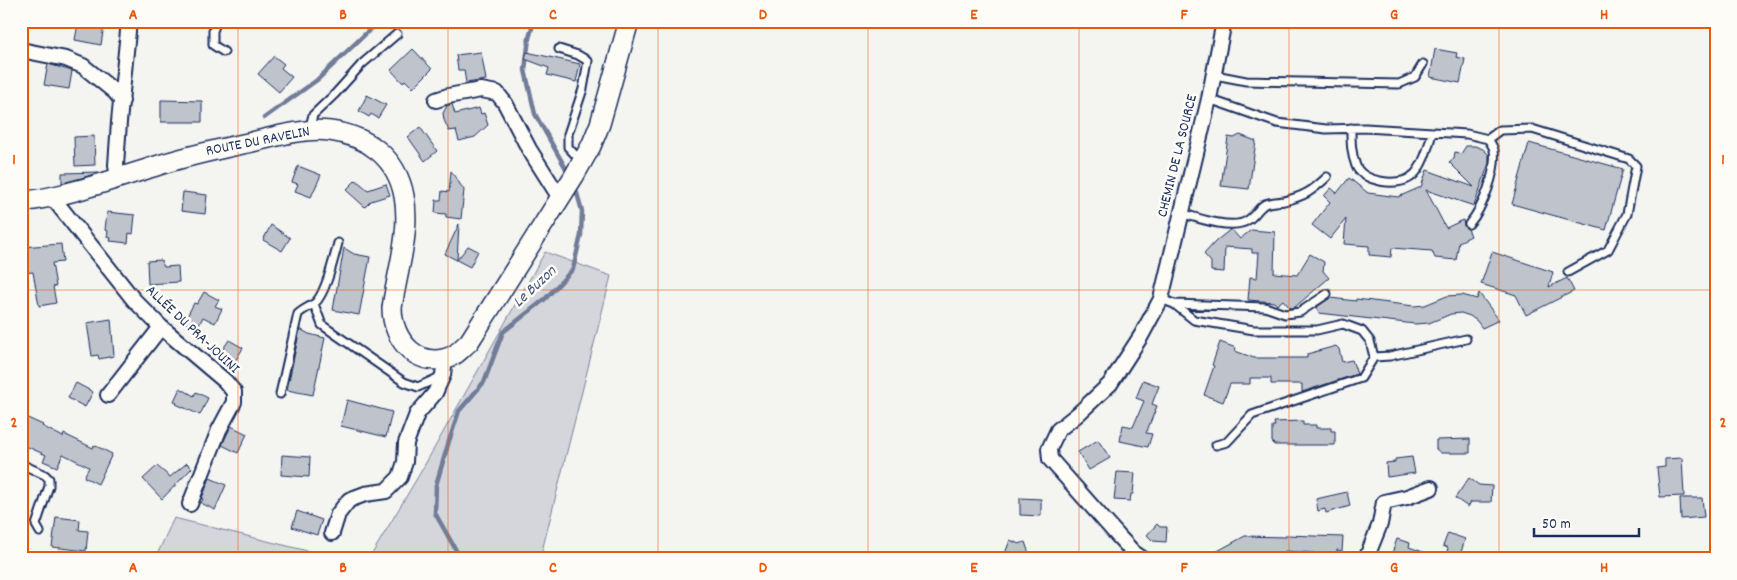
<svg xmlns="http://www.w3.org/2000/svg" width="1737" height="580" font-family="Dekko,sans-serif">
<rect width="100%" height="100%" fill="#f4f4f1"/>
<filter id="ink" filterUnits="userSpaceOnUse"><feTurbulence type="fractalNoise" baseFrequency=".02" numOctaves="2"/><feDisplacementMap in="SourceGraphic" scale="10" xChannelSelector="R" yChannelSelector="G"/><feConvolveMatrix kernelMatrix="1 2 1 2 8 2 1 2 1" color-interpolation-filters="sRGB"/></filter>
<g filter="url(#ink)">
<path fill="#d4d6db" stroke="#78829c" d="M545,252L611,276L540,559H369L419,475Z
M174,518L340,559H155Z"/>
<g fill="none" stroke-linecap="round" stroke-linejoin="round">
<path stroke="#717c98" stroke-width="4.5" d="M534,21L529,38L525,70L535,114L569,174
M264,118L317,80L379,21
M455,559L457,552L435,513L436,485L449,441L459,411L484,382L503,332L545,299L573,269L581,235L582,211L575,186"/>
</g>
<path fill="#bfc3cc" stroke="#1b2f5e" d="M91,22L104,25L101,45L75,40L78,24L91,26Z
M413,49L432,69L413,88L405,80L403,83L391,70Z
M1435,49L1457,53L1456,57L1465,59L1460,83L1430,77Z
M481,52L486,80L466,83L464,70H458L456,55Z
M527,52L580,64L576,82L547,75L549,68L525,59Z
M274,56L284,64L281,68L292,77L279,92L258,74Z
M48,64L72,71L69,89L44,85Z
M367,95L386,105L378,118L371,114L369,117L359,111Z
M161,100L202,101V122H161Z
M452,104L455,114L479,108L481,114L484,113L488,125L475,137L459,141L456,130L449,131L444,120L443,113L447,106Z
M420,127L437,151L425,161L408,137Z
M1240,135L1256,141L1249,189L1221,186L1228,137L1234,138Z
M94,136L95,165L75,166L74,137Z
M1529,143L1623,169L1606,230L1512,204Z
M1466,146H1475L1483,149L1489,155V163L1474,206L1426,190L1446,228L1463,220L1464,226L1468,229L1471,236L1459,242L1456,260L1435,258L1432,251L1392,248L1391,257L1369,255V246L1344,244L1346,219L1330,239L1312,225L1330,202L1324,196L1331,188L1337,193L1349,178L1368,193L1398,197L1421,187L1427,170L1474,187L1449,162L1454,158L1455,152L1461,154Z
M298,166L321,175L311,197L295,191L298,184L292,182Z
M451,171L464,190L461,219L446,217V214L435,213L436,200H441L442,191L449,192Z
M99,172L85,177L62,183V173Z
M356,180L368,190L386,184L390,195L371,201L365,207L346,190Z
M183,192L207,195L205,214L181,211Z
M107,212L135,215L133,234L129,233L128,243L110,241L111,238L107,237L108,231L105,230Z
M459,224L457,260L468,246L478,251L470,267L445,254Z
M271,225L290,238L282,251L263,240Z
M1231,229L1240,239L1251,230L1275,232L1274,273L1297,275L1310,254L1324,262L1323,271L1329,278L1295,307L1290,308L1283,300L1277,305L1274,302L1248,300L1250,277L1257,278L1259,253H1252V249L1225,247L1224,272L1211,271V262L1204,254L1216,241Z
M61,244L63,262L52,263L56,286L53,287L56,303L39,306L33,272L21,273V247Z
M344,248L354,254L370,257L359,315L333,310Z
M1492,252L1553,272L1549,287L1567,278L1574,291L1526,315L1516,295L1481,284Z
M161,260L164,267L178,266L179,282L148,284L147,261Z
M204,292L219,300L215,306L222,309L215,323L203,317L197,329L184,322L194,303L197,304Z
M1479,293L1499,320L1482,328L1477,321L1470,316L1461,313L1451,314L1429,323L1415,324L1319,313L1317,307L1330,298L1356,301V299L1414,306L1425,305L1447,296L1462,295L1477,299Z
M111,319L114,356L99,359L98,355L92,356L87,323Z
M300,329L309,334L325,338L313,395L287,390Z
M229,340L243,348L234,363L219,355Z
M1220,342L1236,348L1235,351L1254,358H1307V354L1336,346L1339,349L1342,362L1352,360L1357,374L1302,392V384H1271V378H1250V384H1230L1223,402L1204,395L1214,366L1212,365Z
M1143,380L1159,386L1152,404L1157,406L1146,433L1152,434L1148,447L1120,441L1123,425L1133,427L1144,401L1136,398Z
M76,383L93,392L85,407L68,398Z
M180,388L194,396L196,392L208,398L200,415L176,404L177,403L174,401Z
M347,400L392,412L386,437L341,426Z
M21,415L43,425L42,426L63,437L64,434L93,448L94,445L112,454L98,484L84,477L89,467L63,454L57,467L43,461L46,455L21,444Z
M1303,421V425H1316V428H1331V431H1335V445H1274L1273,442H1272V426H1275L1274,422Z
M231,426L247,434L238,453L222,445Z
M1470,439V453H1441L1436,449V440Z
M1098,440L1110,458L1089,470L1078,452Z
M282,455L310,457L309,477L281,475Z
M1412,457L1415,473L1387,477L1386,463L1395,462V459Z
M1682,458L1684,496L1660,497L1657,468L1665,467V459Z
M187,463L192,468L162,499L143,479L157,466L170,477Z
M1117,472L1135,473L1133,494H1131L1130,501L1114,500Z
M210,478L226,485L215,510L201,503L203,499L202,498Z
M1469,478L1479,485L1492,486L1491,502H1471L1468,507L1455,498Z
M1347,492L1350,506L1326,513L1325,509L1318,511L1316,499Z
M1020,498L1041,499V516L1020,515Z
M1680,498H1702L1704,517L1681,519Z
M297,511L322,520L317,535L292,527Z
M56,517L80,520L79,530L88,531L86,551L52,547Z
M1157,524L1160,527H1167L1166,542L1153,541L1147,535Z
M1448,533L1465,539L1459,559L1446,555L1448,548L1443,546Z
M1286,535L1343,537L1342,551L1337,550V555H1314V553L1285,551L1284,555L1264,553L1212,554L1245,536L1286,537Z
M1397,539L1410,543L1409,547L1437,557L1436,559H1390Z
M1010,540L1019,544L1025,542L1031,559H1003Z"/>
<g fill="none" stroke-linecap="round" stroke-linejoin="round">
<defs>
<path id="service" d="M217,21L213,31V45L224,52
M559,49L578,55L588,61L583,89L568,134V147L580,160
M1215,75L1246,81L1399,84L1415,77L1423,64
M1209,99L1277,123L1326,129L1365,128L1467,134L1488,139C1490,142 1493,146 1494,150C1497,171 1483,208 1469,224
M1351,128C1351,142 1351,153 1356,166C1363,182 1398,187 1411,177C1422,170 1429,145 1432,133
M309,130L313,115L335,94L362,64L397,34
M1488,139L1500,130L1532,129L1629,159L1636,166L1627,214L1608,250L1568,272
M1181,213C1197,218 1234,231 1248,220C1255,216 1258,208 1265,204C1271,202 1278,202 1284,201C1305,196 1312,191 1327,177
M1161,299L1174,304L1265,307L1285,314L1300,312L1327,294
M314,304L322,325L404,382L418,387L440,377
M1174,304L1194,320L1254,330H1317L1343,324L1362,331L1370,341L1374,357L1361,378L1252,415L1227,442L1216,445
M1374,357L1390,356L1466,339
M280,394L298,314C303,309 311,306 315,303C326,293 334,258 338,243
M21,464L45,475L49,479V486L36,525L40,532"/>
<path id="minor" d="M21,50L66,59L83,66L115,92L122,101
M436,100L448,96L481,90L497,93L505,103L529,149L560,198
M118,179L116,165L119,122L129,21
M52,197L134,300L161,327L225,381L234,392V402L219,430L190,504
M108,395L161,327
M332,533L338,514L349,500L365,494L386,491L400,477L405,462L406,443L417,414L435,393L443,375L445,358
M1143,559L1134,553L1119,537L1050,459L1049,449L1058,430L1078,414L1110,384L1141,336L1161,299L1209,99L1224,21
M1366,559L1380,524L1384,502L1407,497L1431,488"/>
<path id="secondary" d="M21,202C67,196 109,181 153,167C185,156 219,149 252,142C277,136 304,128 330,131C368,136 397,158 404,196C411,233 397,271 392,308C392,341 420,372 454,355C459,352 464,346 469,342L574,176L591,146L600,124L629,21"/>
</defs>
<use href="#service" stroke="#1b2f5e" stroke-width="11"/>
<use href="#minor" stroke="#1b2f5e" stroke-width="18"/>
<use href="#secondary" stroke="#1b2f5e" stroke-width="22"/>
<use href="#service" stroke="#fdfcf7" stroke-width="7"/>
<use href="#minor" stroke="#fdfcf7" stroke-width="14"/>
<use href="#secondary" stroke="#fdfcf7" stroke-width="19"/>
</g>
</g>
<path fill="none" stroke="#e8590c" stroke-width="1" stroke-opacity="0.55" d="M238,21V559M448,21V559M658,21V559M868,21V559M1079,21V559M1289,21V559M1499,21V559M21,290H1716"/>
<g text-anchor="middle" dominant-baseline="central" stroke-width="5" stroke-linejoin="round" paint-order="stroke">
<g font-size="15" fill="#1b2f5e" stroke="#fdfcf7">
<text transform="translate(258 142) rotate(-11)">ROUTE DU RAVELIN</text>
<text transform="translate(1178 156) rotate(-76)">CHEMIN DE LA SOURCE</text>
<text transform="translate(192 330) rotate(43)">ALLÉE DU PRA-JOUINI</text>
</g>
<g font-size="16" font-style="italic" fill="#46567b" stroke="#fdfcf7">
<text transform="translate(535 287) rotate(-43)">Le Buzon</text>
</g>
</g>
<rect width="1737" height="580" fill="none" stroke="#fdfcf7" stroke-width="55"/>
<path d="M1534 528v8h105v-8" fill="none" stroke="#1b2f5e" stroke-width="2.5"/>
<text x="1542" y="528" font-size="15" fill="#1b2f5e" stroke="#fdfcf7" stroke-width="4" paint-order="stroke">50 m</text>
<rect x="28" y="28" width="1682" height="524" fill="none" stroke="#e8590c" stroke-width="2"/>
<g font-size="16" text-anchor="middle" font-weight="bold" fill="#e8590c">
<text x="133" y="19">A</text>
<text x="343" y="19">B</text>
<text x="553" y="19">C</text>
<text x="763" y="19">D</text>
<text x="974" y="19">E</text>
<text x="1184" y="19">F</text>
<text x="1394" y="19">G</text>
<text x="1604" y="19">H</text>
<text x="14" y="164">1</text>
<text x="1723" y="164">1</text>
<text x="14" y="427">2</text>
<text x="1723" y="427">2</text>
<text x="133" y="572">A</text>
<text x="343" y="572">B</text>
<text x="553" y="572">C</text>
<text x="763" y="572">D</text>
<text x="974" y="572">E</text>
<text x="1184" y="572">F</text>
<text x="1394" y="572">G</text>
<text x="1604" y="572">H</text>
</g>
</svg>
